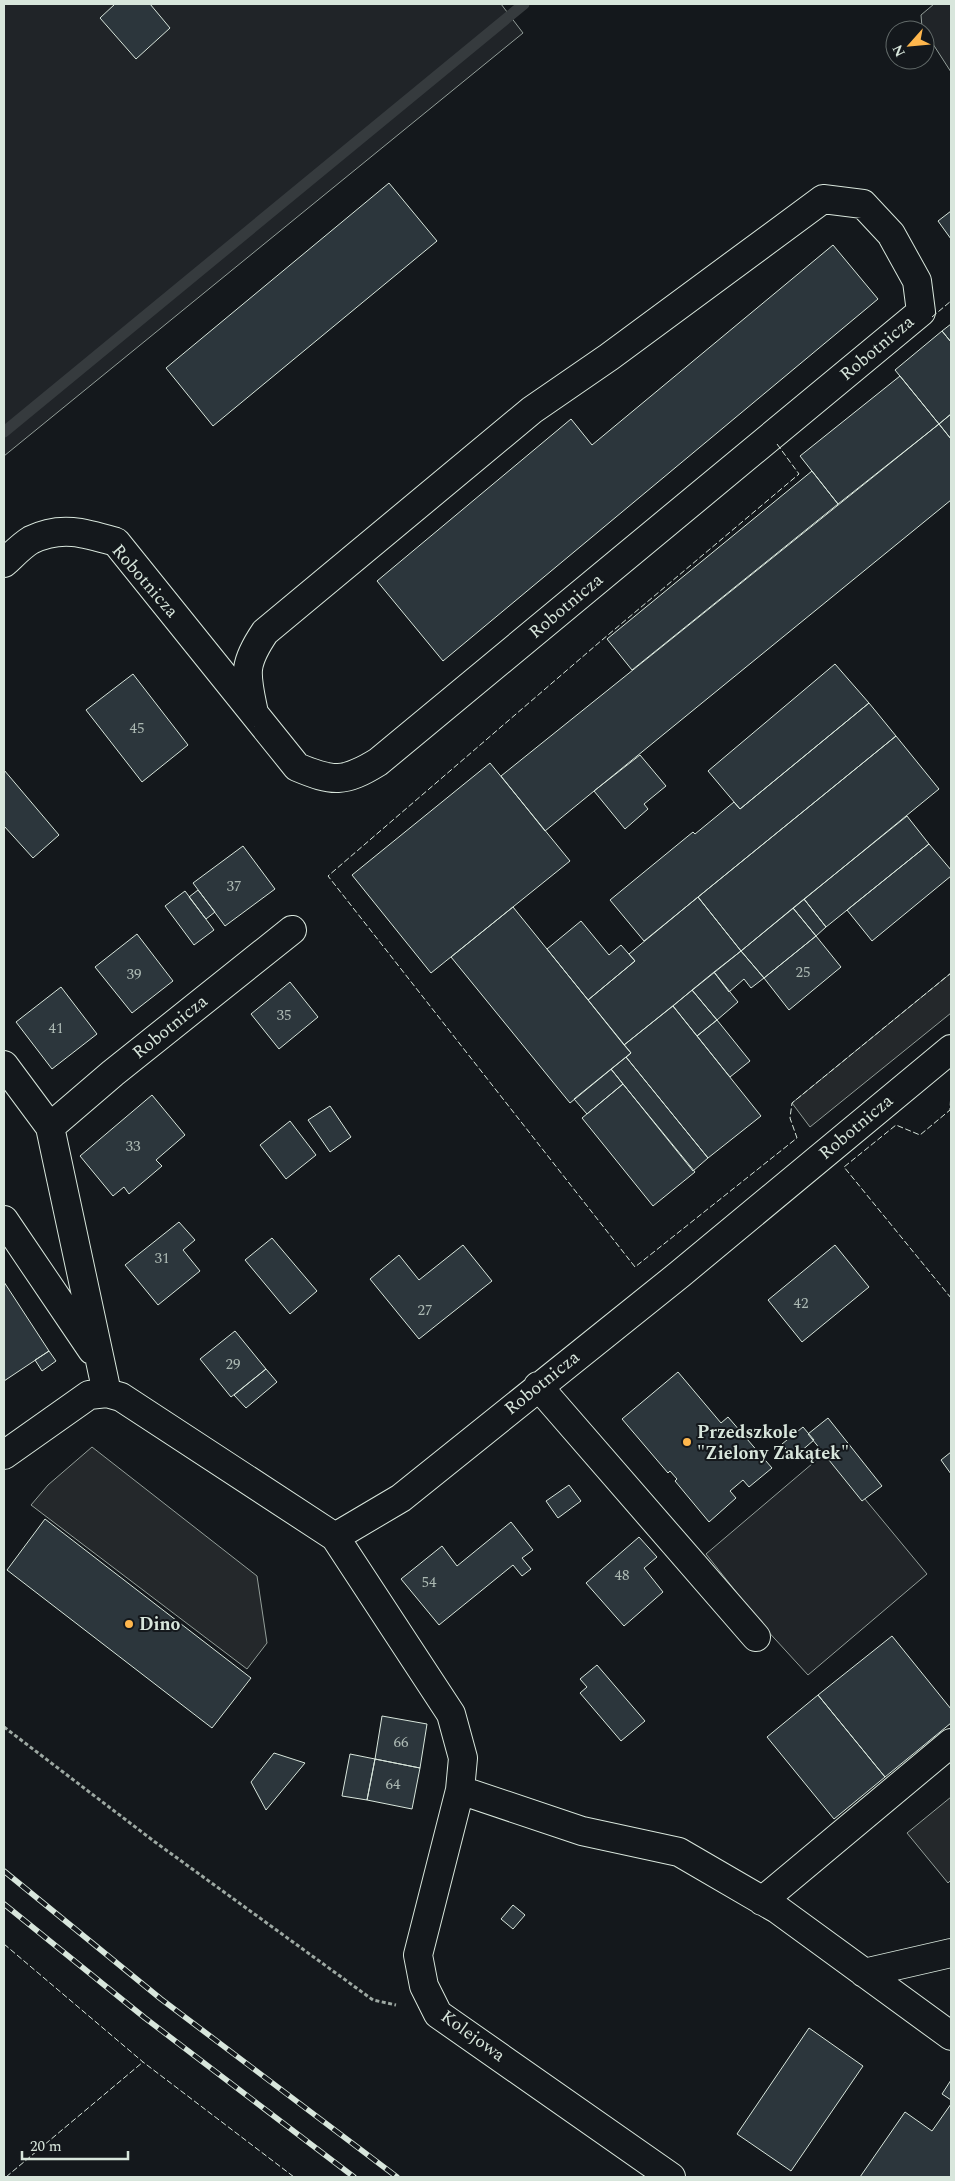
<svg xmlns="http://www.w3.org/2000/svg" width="955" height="2181" font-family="Spectral,serif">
<rect width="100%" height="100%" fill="#14181c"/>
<path fill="#202428" stroke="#939e99" d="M4,4H501L523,33L4,456Z
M934,4H951V72L922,27L921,15Z
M826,1452L927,1574L808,1675L764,1627L706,1554Z"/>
<path fill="#24282b" stroke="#939e99" d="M951,973V1013L810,1127L792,1103Z
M92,1447L257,1576L267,1643L247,1669L31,1505L48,1485Z
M951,1797V1880L948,1883L907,1833Z"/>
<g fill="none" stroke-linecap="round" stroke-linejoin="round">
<path stroke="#363b3e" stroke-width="11" d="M4,432L524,4"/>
</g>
<path fill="#2c363c" stroke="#d8e6dc" d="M115,4H150L170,28L136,59L100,18Z
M389,183L437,241L213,426L166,368Z
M951,211V239L938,221Z
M833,245L878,299L443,661L377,581L571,419L592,445Z
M951,324V342L942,331Z
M942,331L951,342V414L939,424L895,370Z
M900,376L939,424L838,504L800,456Z
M951,414V439L939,424Z
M939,424L951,439V500L545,831L501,776Z
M812,471L838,504L632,670L607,639Z
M835,664L869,703L740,809L708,771Z
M133,674L188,745L142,782L86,710Z
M869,703L896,736L644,941L610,900L693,832L695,834L734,802L740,809Z
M896,736L939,789L741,951L698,897Z
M640,755L666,786L644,804L648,809L625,829L594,791Z
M490,763L570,861L431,973L352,875Z
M4,770L59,835L33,858L4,826Z
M907,816L929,844L826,927L804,899Z
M929,844L951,870V876L872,941L847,910Z
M243,846L275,889L225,926L193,883Z
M198,890L215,912L206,919L189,897Z
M185,891L214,930L194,945L165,906Z
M698,897L741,951L624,1045L588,1000L635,961L629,954Z
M804,899L826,927L816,936L793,908Z
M513,907L631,1053L570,1103L451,957Z
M793,908L816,936L764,978L741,951Z
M581,921L609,955L621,945L635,961L588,1000L547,949Z
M137,934L173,981L132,1013L95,967Z
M816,936L841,967L789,1010L764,978Z
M741,951L764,978L751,988L744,979L729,992L714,972Z
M714,972L738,1002L717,1020L692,990Z
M290,982L318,1017L279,1049L251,1014Z
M61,987L97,1034L52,1069L16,1022Z
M692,990L717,1020L697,1036L673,1006Z
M673,1006L761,1116L708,1158L626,1057L631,1053L624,1045Z
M717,1020L750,1061L730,1077L697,1036Z
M626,1057L708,1158L693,1171L611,1069Z
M611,1069L623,1084L587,1114L574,1099Z
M623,1084L695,1172L653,1206L582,1118Z
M152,1095L185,1135L156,1160L162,1166L129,1194L124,1187L113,1196L80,1156Z
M330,1106L351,1137L330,1152L308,1120Z
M290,1121L316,1155L286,1179L260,1145Z
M179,1222L195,1240L183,1250L200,1271L158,1305L125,1265Z
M272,1238L317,1291L290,1314L245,1260Z
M463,1245L492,1281L419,1339L370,1279L399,1255L419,1280Z
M835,1245L869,1287L802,1342L768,1300Z
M4,1282L49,1351L4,1381Z
M235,1331L266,1369L231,1397L200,1359Z
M49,1351L56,1361L42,1371L35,1360Z
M266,1369L277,1382L246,1408L234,1395Z
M678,1372L721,1423L728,1417L772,1468L749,1487L743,1480L730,1491L736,1498L709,1522L675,1481L677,1479L670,1471L668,1473L622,1419Z
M828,1418L882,1486L862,1501L808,1434Z
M803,1427L814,1440L793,1458L782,1444Z
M951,1452V1474L941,1460Z
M569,1485L581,1501L558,1518L546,1501Z
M45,1519L251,1678L212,1728L7,1570Z
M511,1522L533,1550L522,1558L531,1569L522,1576L513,1565L439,1625L401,1579L442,1546L457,1566Z
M639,1537L657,1557L644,1568L663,1592L624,1626L586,1583Z
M892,1636L951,1709V1723L885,1777L818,1695Z
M597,1665L645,1721L621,1741L580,1693L587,1687L580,1679Z
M818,1695L885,1777L834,1819L767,1737Z
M382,1716L427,1724L420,1768L375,1759Z
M274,1753L305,1763L266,1810L251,1782Z
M350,1754L375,1759L367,1800L342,1796Z
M375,1759L420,1768L412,1809L367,1800Z
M513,1905L525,1915L513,1929L501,1919Z
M809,2028L863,2066L791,2171L737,2134Z
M951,2080V2100L942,2094Z
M951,2104V2177H860L905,2112L932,2131Z"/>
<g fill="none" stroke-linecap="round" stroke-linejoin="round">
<defs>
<path id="minor" d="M4,563C12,556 21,546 31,540C61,525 86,533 116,542L297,767C333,782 344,783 378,762L921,312L917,281L891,234L863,204L823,199L609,357L532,410L265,632C242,666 246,674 254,713
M4,1065L50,1127
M4,1220L92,1350
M538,1386L756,1637
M107,1393L50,1127L113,1073L292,930
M4,1455L89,1395L107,1393L121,1397L335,1537L451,1714L463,1758L460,1790L418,1955L424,1986L438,2014L671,2177
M335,1537L401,1498L680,1274L951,1049
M460,1790L582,1831L679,1852L777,1909L951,2036
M762,1901L951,1743
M864,1973L951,1953"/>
</defs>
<use href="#minor" stroke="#d8e6dc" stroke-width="30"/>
<path stroke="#9da8a2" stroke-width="3" stroke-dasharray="4 2.5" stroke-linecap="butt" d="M4,1727L155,1842L373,2000L396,2005"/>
<use href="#minor" stroke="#14181c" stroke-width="28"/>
<defs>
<path id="rail" d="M4,1871L161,1999L397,2177
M4,1904L145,2018L354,2177"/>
</defs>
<use href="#rail" stroke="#d8e6dc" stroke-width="5.5"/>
<use href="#rail" stroke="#14181c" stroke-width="4" stroke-dasharray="11" stroke-linecap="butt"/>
<path stroke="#d8e6dc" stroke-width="1" stroke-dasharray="6 2.5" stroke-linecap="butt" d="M932,317L951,301
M777,444L799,474L602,640L328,876L635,1267L797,1138L790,1118L792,1103L951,973
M951,1091L950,1110L920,1135L896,1125L844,1167L951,1298
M4,1944L143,2062L294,2177
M6,2177L143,2062"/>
</g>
<g fill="#ffb74d" stroke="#14181c" stroke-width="2">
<circle cx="687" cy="1442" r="5"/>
<circle cx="129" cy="1624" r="5"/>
</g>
<g text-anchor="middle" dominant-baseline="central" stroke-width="4" stroke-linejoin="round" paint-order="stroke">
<g font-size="15" fill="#adbab4">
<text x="137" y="728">45</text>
<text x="234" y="886">37</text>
<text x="803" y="972">25</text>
<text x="134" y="974">39</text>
<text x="284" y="1015">35</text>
<text x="56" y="1028">41</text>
<text x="133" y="1146">33</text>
<text x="162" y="1258">31</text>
<text x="801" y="1303">42</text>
<text x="425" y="1310">27</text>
<text x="233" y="1364">29</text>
<text x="622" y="1575">48</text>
<text x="429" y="1582">54</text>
<text x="401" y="1742">66</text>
<text x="393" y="1784">64</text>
</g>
<g font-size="18" fill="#d8e6dc" stroke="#14181c">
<text transform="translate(877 348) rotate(-40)">Robotnicza</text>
<text transform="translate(145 581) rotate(49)">Robotnicza</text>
<text transform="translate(566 606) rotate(-40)">Robotnicza</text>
<text transform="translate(170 1027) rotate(-39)">Robotnicza</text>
<text transform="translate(856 1127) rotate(-40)">Robotnicza</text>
<text transform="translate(542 1383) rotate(-39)">Robotnicza</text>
<text transform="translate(473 2036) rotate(36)">Kolejowa</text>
</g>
<g font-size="18" font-weight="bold" fill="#d8e6dc" stroke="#14181c" text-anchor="start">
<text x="697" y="1432">Przedszkole<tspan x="697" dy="21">"Zielony Zakątek"</tspan></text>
<text x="139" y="1624">Dino</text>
</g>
</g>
<rect width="955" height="2181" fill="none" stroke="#d8e6dc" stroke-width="10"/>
<g transform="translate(910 45) rotate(243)"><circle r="24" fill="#14181c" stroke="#626a69"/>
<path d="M0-4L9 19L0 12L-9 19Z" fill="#ffb74d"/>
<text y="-8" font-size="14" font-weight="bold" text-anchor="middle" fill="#d8e6dc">N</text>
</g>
<path d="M22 2151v8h106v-8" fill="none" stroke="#d8e6dc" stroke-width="2.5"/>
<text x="30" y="2151" font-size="15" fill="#d8e6dc" stroke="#14181c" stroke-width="4" paint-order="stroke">20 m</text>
</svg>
